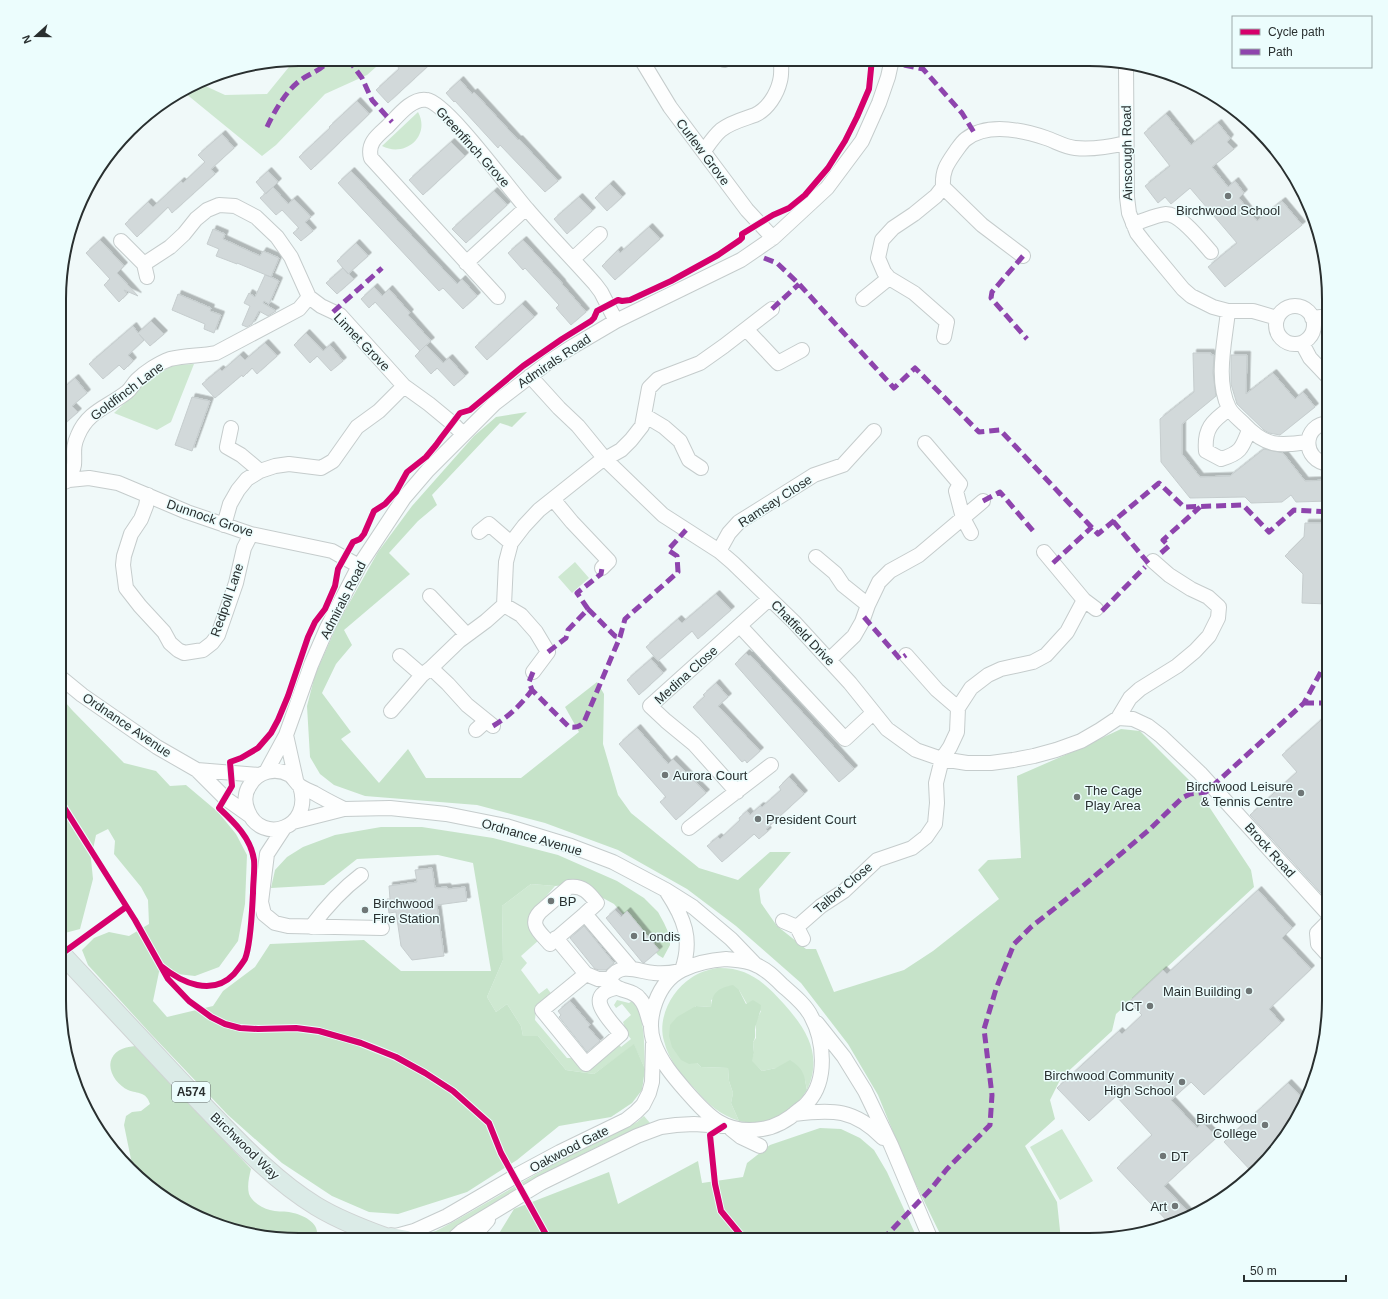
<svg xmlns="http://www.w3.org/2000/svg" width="1388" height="1299" font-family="Arial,sans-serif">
<defs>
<filter id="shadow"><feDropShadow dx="3.5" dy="-3.5" stdDeviation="0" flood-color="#0004"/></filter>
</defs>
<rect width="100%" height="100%" fill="#f0f9f9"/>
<path fill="#cee8d1" d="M299,59H385L367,75L325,94L276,145L262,156L185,93L201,84L225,95L267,94L293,62Z
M418,112C431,136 405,158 382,146Z
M194,364L171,422L157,430L114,413L127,401L141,383L174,365Z
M575,562L589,578L572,593L558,577Z
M531,884L555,886L531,914L539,940L521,956L527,963L521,970L539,994L547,988L553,996L536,1010L535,1020L567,1058H576L618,1043L621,1047L631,1039L627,1034L623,1022L631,1015L622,1004L616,1008L614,1005L617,1000L629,1003L632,1001C646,1012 644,1052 645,1069L634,1045L594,1074L566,1070L538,1036H523L521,1026L507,1004L496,1012L487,997L503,960L502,906Z
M717,968C748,967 764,982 784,1004C807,1030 823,1055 807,1090L805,1080L776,1068L762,1071L751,1061L754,1053L753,1042L756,1038V1021L761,1011L747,1004L739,990L711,1000V1007L695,1006L697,1063L701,1067L728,1068L729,1081L733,1093L731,1103L739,1121C720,1115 708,1104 695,1089C681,1075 669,1061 664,1041C657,1018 672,990 691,978C699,972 708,970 717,968Z
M644,1116L650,1123C600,1143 552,1170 506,1198C484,1210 460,1222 442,1240H431L427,1235L428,1233L436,1231L453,1222L566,1157L637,1122Z
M1062,1129L1093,1181L1060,1200L1030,1147Z"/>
<path fill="#c6e3c9" d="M527,412L512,427L500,423L432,495L437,505L418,521L389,553L410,574L344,630L352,645L336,664L322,693L351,732L341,739L379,783L408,749L426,778H521L579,732L565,707L597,682L604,694L603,744L618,795L631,813L699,868L738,880L770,852H791L759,889L761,903L777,926L806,949H816L834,992L904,970L933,951L999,899L978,870L988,860L1021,858L1017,776L1072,752L1121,729L1140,731L1196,787L1251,870L1254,887L1116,1014L1112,1031L1061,1078L1050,1100L1055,1119L1025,1146L1057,1202L1061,1240H943L907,1166L878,1095L848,1044L801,983L736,926L687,889L618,850L545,823L477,805L365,796L334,785L320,774L310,757L307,706L315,675L338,623L378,552L412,506L474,436L496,417Z
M60,696L72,710L124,763L156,771L170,786L186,785L218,812L236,834L247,855L245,904L238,941L219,967L195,976L159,972L153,1001L167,1017L213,1006L223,991L255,967L270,944L364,940L401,971H491L473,863L438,855L357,859L324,885L271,888L275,870L287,857L303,847L335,835L381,827H422L493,838L558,855L617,881L644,898L658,912L664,923L669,934L670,945L663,958L658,955L614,904L577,884L555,886L531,884L502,906L503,960L487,997L496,1012L507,1004L521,1026L523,1036H538L566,1070L594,1074L634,1044L645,1069L642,1090L632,1103L611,1117L559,1126L517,1160L467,1192L398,1214L369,1212L332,1196L282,1163L228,1115L150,1033L88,965L82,950L94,938L109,932L129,936L149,924L148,900L141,887L114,854L115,841L108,829L96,835L91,859L93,879L80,929L61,934L60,933Z
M733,985L739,990L746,1004L753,1000L761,1005C761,1013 756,1021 755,1030C755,1035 756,1038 753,1042L754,1053L752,1061L762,1071L776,1068L790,1060C804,1069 804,1074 807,1090C792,1114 767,1127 739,1121L731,1103L733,1093L729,1081L728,1068L701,1067L697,1063L689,1064L681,1060L672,1047L669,1036L670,1025L677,1017L696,1006L711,1007C712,992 719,988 733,985Z
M60,1003H65L67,1005L62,1025L60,1015Z
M135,1046L251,1169C249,1177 247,1186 249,1194C252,1202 262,1208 270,1210C276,1212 283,1211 289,1212C302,1214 324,1224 315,1240H299L252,1235L193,1215L133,1169L124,1125L126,1116L132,1112L141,1111L150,1104C146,1091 138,1094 128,1090C117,1085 106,1070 112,1058C116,1049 127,1047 135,1046Z
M820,1128L841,1129L860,1138L874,1150L887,1172L918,1240H495L514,1209L609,1172L618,1204L698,1161L702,1183L743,1177L747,1163L770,1145Z"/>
<path fill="#d2d9da" stroke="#c6cdce" filter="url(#shadow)" d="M406,59H421L428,66L388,103L376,90L399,69L398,67Z
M460,80L472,94L474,92L518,140L519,139L558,181L545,192L500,145L498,148L455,101L454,102L446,93Z
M357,101L369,114L311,170L299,157L330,128L329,127Z
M1166,114L1191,145L1218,123L1230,138L1227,142L1234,149L1212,167L1228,187L1235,181L1244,193L1239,198L1257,221L1282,201L1302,225L1225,287L1208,267L1237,243L1190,188L1171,204L1165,197L1158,203L1145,186L1170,166L1144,133Z
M222,134L234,148L211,169L215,174L172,213L168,207L137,237L125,224L148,202L153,207L181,181L183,183L205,162L198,155Z
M451,142L465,156L423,195L409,180Z
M268,171L278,182L266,194L256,182Z
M351,171L457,284L462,279L477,296L463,309L443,288L439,291L338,183Z
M610,184L622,197L607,211L595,198Z
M273,187L288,204L294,199L311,217L305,222L313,231L301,241L293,233L299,228L282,210L276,215L260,198Z
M494,191L507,205L466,243L452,229Z
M579,197L592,211L567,234L554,219Z
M649,227L660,239L615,280L602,266L618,250L620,253Z
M213,229L225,234L223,239L260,256L263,251L279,258L271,277L279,281L269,304L264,301L263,303L276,311L268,316L259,311L252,324L247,327L242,325L250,306L244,303L249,293L255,297L265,275L271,277L237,263V264L216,256L219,249L207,244Z
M100,240L124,266L117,273L138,296L124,290L127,294L119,302L104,285L110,279L86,253Z
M523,240L562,283V284L586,312L571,325L556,308L559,305L525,268L523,270L508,253Z
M356,243L368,256L348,274L337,261Z
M343,268L354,279L337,294L326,283Z
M374,287L382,296L389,289L410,313L408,315L431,341L426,345L443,363L449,358L465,376L454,386L437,368L431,374L415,356L426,345L420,351L375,302L369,308L361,299Z
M178,294L211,308L210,311L221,315L214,333L204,329L205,324L172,310Z
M522,304L534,317L487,360L475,347Z
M151,321L164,334L150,346L139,334L144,340L128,355L133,361L124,370L119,365L103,379L89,364L133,326L138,333Z
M306,333L323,351L330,345L343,361L331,371L317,356L310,363L294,345Z
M265,343L277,356L257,374L252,368L243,377L242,375L215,398L202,384L220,369L222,371L240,355L245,360Z
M1193,353H1211V355H1214L1213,373L1216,396L1182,424V454L1200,477L1230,476L1264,449L1283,453L1305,481L1329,480V501L1296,502L1291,495L1282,502L1251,503L1245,497L1190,498L1161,462L1160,419L1194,392Z
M1231,355H1247L1246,394L1273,373L1295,399L1303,392L1315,407L1280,435L1269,433L1264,430L1237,404L1231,384Z
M75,378L87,393L72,406L78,412L61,427V390Z
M192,397L210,401L192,451L175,445Z
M1305,523H1329V591H1327V604L1302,603L1303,574L1285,556L1304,537Z
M716,594L731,610L698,639L692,631L658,661L646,647L678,619L682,623Z
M746,653L749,656L750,655L854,769L839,782L735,664Z
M651,659L663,673L639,695L627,680Z
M716,683L728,697L718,706L760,751L747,763L745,760L742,762L693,707L705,696L703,695Z
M1329,713V902L1250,815L1297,772L1282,755Z
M637,728L668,764L673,759L706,793L676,820L660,802L666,797L619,744Z
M789,777L804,794L766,829L768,831L759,839L754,834L722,862L707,846L718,837L720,839L740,820L739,818L747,811L750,815L760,806L762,807L781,790L779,787Z
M432,868L435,888L447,887L448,889L465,887L467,901L437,905L444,956L412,960L401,946L396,912L389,913L387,899H390L389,886L417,882L415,870Z
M1258,890L1292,928L1282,938L1311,969L1269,1009L1281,1023L1204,1095L1191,1082L1171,1100L1197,1128L1203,1123L1217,1137L1164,1186L1191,1215L1180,1222L1170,1224L1117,1168L1152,1135L1116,1096L1089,1121L1057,1088L1119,1031L1122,1034L1142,1015L1129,1002L1163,970L1167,974Z
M615,910L621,917L627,911L659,950L644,963L642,962L606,918Z
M584,926L614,963L606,970H600L595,969L570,938Z
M570,1001L590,1025L588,1027L600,1041L587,1052L559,1017L561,1015L558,1011Z
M1288,1083L1306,1102L1304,1106L1253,1173L1224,1142Z"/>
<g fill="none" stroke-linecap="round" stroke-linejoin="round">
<defs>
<path id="minor" d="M641,59L670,107L747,210L773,238
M724,60L726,59
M1126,65L1127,197L1129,213L1137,233L1144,242L1183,289L1191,296L1213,307L1228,311H1253L1277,318
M704,151C709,144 714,136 721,130C731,122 744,119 755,115C768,109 777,94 780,81C782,74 781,67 781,59
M943,187L982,225L1023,256
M1133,224C1144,221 1155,215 1166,214C1181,214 1201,241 1211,252
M121,241L144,264L147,277
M573,259L600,234
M466,263L526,208
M144,264L170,247L184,234L196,219L207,210L219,205L235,206L256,217L277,237L291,257L309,297L321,306L340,315L404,386L429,404L452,423L463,434
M498,297L371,158C367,143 377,136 388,126C397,117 412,97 427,100C447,103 510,190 527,209C549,235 573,259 595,284L601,292L616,321
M863,299L889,278
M1276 325a19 19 0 1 1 38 0a19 19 0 1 1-38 0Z
M772,309L746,329L778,363L802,350
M1228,311C1225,341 1215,380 1229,408C1232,414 1239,419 1244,424C1266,447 1278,446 1308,442
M1312,318L1321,317L1328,319
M944,337L947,322L914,293L889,278L884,272L878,258L882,240L893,228L914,214L936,196L943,187C942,170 947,164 956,151C959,147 962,142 966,139C988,122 1022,130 1046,138C1055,141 1065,147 1075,148C1093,150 1109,147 1126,143
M1302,343L1310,358L1329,378
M530,376L559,408L578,426L605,459L663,515L719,551L733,563L794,622L850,683L887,729L916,750L942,759L967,763H991L1013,760L1034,756L1056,750L1081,741L1100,730L1118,718L1130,698L1140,689L1177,666L1195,651L1209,636L1218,618L1219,607L1208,597L1191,589L1169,575L1153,561
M1229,409C1212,421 1204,429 1206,451L1221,459C1241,453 1242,448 1249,430
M644,415L664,427L680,441L689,460L701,468
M1329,423C1302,424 1301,461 1329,464
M231,428L227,447L241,455L260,471
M925,443L960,484L956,491L963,518L971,533
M69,480C71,475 73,470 74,465C75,453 72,448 78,435C88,411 108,407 127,392C131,389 133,384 137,380C145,372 159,363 170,359C185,355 201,356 216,353L299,309L309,297
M62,483L69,480L89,478L118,483L187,512L251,534L332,551L359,566
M148,495L146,506L141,519L131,534L124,556L123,565L126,588L140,606L164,632L170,643L178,650L184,653L203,650L212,643L218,635L236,583L244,548L251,534
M553,499L572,522L609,561L602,568
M224,525L230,504L238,490L247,479L260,471L275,466L289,464L321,468L333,461L357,427L379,411L404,386
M479,532L489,524L511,543
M719,551L729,533L739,522L814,475L843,465L874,431
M1044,552L1084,600L1096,609
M816,557L835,573L843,585L868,605
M430,596L467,635
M504,605L521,615L536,632L548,652L533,672
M740,626L845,739L873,713
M906,655L937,690L958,708
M400,656L422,675
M829,660L854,636L862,622L868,605L879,582L890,571L919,555L983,501
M431,668L448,684L467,705L493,726
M60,677L82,695L157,747L197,770L225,798L249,815
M391,711L422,675L431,668L459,641L486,621L504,605L506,562L511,543L524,526L539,510L598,463L621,450L631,440L642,426L649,388L658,379L700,363L724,346L746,329
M1118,718L1133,719L1148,726L1161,736L1200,773L1329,915
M476,730L486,721
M286,735L296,780
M197,770L259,775
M266,772L286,735L311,665L327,628L359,566L404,498L428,470L494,404L550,361L570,348L616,321L741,260L773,238L827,188L862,141L879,103L888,77L892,59
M300,786C314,829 261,845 248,811C244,802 245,792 250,785C258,771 276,767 290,775C294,778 296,783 300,786C304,789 310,791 314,793C324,799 334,804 344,809
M737,792L694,744L666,721L650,706L769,599
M293,822L344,809L390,808L446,814L506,826L571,846L613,862L666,890L693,907L731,939L755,964
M284,828L267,854L261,902L264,914L275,923L288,926L382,928
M689,828L771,765
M667,892C684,918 693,939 682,970
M585,914L597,903C589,893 583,885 569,887L540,912C528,925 541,933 550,944L585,914L631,968
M783,921L797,927L803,939
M1329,921L1317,933L1318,944L1329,956
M311,927C326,907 341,890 361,875
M797,927L821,906L844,891L877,860L912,848L926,837L935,824L937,803L936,783L942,759L950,747L957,732L958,708L971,688L988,675L1001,669L1033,662L1046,655L1067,632L1084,600
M556,938L586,974L598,979H610
M726,959C736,960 747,960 756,965C766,969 774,977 782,985C792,994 805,1004 811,1016C824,1040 828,1080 808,1102C806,1105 802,1108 799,1110C788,1120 776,1127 762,1129C725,1135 708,1116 686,1091C673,1076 661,1062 654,1043C645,1018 658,982 682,970C696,963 711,960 726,959Z
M586,974L542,1010L586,1064L621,1034C610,1020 582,995 616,988
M650,1023C647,1015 646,1005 640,999C632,988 615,993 610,979C619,961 640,972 654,973C663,974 671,973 680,971
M817,1023L844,1057L865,1091L891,1145L931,1240
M794,1114C833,1109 854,1109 883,1138
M731,1129L741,1137L760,1146
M392,1237L414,1231L447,1216L519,1174L560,1152L626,1120L636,1112L643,1105L649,1093L652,1082L653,1044
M452,1240L462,1231L541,1183L637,1136L661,1127L676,1125L694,1124L723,1126
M470,1240L488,1220"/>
<path id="major" d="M60,952C107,1003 154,1053 201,1103C236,1139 273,1180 316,1206C339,1220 363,1229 388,1238
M383,1240L391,1237L407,1240"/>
</defs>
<use href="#minor" stroke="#c5cccc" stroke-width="16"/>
<use href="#major" stroke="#cfd3d3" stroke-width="20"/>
<use href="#minor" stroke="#fdfefe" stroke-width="14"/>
<use href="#major" stroke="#dbebe7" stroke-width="18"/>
<path stroke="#8e44ad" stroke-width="5" stroke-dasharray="10 5" stroke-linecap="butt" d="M348,59L362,78L372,100L392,122
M904,65L923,69L962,113L975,134
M267,127C274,112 285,93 297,83C308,73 321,72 330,59
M1255,130L1277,154
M1023,256L992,292L991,298L1027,339
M764,258L777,263L799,284L894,388L915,368L979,432L1000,430L1098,534L1159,483L1184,507L1243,505L1269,532L1294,510L1329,512
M772,309L799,284
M333,312L382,268
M983,501L1000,492L1034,532
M1113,521L1149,564
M1161,553L1169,546L1163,540L1200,507
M1053,563L1092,527
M588,609L615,636L620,637
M1102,611L1145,567
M864,617L900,659L906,655
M548,652L566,638L568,630L588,609L577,593L601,574L602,568
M533,672L529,682L532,690L569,727C575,728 580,727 584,722L620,637L625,619L678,572L677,556L668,550L686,530
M1304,703H1329
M493,726C508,717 521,705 532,690
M882,1240L930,1190L947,1169L990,1125L992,1095L984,1029L996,989L1014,944L1031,927L1083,886L1150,829L1182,798L1190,794L1206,792L1304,703L1324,666L1329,662"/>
<defs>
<path id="cycleway" d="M60,801L135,920L168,979L189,1001L211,1017L225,1024L240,1028L258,1029L296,1028L319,1031L361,1043L396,1057L425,1073L453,1091L489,1123L501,1153L549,1240
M60,955L126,907
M161,966C182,983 212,997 234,974C238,969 242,964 245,959C251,944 252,910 253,893C253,882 255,870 254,860C251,838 234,822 219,808L232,786L230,762L241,758L258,748L271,733L278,720L288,696L308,637L315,622L325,609L335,586L338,569L353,542L360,539L364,534L374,511L385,504L396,492L407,472L426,457L436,445L441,438L460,413L470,410L523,366L562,339L591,321L594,318L597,311L618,300L622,301L630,300L671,281L718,255L740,240L742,238V234L773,215L789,208L805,195L828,168L845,141L857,117L869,89L872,59
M724,1126L710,1135L715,1184L721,1211L745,1240"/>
</defs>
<use href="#cycleway" stroke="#ecfdfd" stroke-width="8"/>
<use href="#cycleway" stroke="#d6006c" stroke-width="6"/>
</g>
<g fill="#6f7676" stroke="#ecfdfd" stroke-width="1.5">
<circle cx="1228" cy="196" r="4"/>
<circle cx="665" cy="775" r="4"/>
<circle cx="1301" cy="793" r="4"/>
<circle cx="1077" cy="797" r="4"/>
<circle cx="758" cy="819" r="4"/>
<circle cx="551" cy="901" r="4"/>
<circle cx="365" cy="910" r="4"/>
<circle cx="634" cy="936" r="4"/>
<circle cx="1249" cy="991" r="4"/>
<circle cx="1150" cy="1006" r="4"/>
<circle cx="1182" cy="1082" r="4"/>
<circle cx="1265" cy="1125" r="4"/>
<circle cx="1163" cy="1156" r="4"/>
<circle cx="1175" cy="1206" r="4"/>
</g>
<g text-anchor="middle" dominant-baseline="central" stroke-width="3" stroke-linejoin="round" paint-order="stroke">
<rect fill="#ecfdfd" stroke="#646d6d" stroke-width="1" x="172" y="1082" width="38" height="20" rx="3"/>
<g font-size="12" font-weight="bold" fill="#292f2f">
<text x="191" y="1092">A574</text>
</g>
<g font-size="13" fill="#292f2f" stroke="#ecfdfd">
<text transform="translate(473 147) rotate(48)">Greenfinch Grove</text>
<text transform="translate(703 152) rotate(53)">Curlew Grove</text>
<text transform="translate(1127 153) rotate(-91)">Ainscough Road</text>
<text transform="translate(362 342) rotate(46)">Linnet Grove</text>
<text transform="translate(554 361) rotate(-34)">Admirals Road</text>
<text transform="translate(127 391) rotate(-37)">Goldfinch Lane</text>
<text transform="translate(775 501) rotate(-33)">Ramsay Close</text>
<text transform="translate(210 518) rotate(19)">Dunnock Grove</text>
<text transform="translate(227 600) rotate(-71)">Redpoll Lane</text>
<text transform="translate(343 600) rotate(-63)">Admirals Road</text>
<text transform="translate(803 633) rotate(46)">Chatfield Drive</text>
<text transform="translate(686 675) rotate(-42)">Medina Close</text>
<text transform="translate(127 725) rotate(34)">Ordnance Avenue</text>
<text transform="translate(532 837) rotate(16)">Ordnance Avenue</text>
<text transform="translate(1270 850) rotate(48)">Brock Road</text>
<text transform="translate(843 888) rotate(-40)">Talbot Close</text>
<text transform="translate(245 1146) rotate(44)">Birchwood Way</text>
<text transform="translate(569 1149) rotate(-27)">Oakwood Gate</text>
</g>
<g font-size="13" fill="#292f2f" stroke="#ecfdfd" text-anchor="start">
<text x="1228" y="210" text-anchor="middle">Birchwood School</text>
<text x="673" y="775">Aurora Court</text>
<text x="1293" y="786" text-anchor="end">Birchwood Leisure<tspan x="1293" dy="15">&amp; Tennis Centre</tspan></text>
<text x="1085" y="790">The Cage<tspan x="1085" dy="15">Play Area</tspan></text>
<text x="766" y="819">President Court</text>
<text x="559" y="901">BP</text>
<text x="373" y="903">Birchwood<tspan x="373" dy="15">Fire Station</tspan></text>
<text x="642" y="936">Londis</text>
<text x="1241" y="991" text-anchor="end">Main Building</text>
<text x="1142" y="1006" text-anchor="end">ICT</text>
<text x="1174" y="1075" text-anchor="end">Birchwood Community<tspan x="1174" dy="15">High School</tspan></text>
<text x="1257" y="1118" text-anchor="end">Birchwood<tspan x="1257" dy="15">College</tspan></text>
<text x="1171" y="1156">DT</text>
<text x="1167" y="1206" text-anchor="end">Art</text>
</g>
</g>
<path d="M0 0H1388V1299H0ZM299 66H1089A233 233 0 0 1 1322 299V1000A233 233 0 0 1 1089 1233H299A233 233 0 0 1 66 1000V299A233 233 0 0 1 299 66Z" fill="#ecfdfd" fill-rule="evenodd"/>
<path fill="none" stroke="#292f2f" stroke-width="2" d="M299 66H1089A233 233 0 0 1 1322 299V1000A233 233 0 0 1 1089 1233H299A233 233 0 0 1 66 1000V299A233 233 0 0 1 299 66Z"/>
<rect x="1232" y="16" width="140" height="52" fill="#ecfdfd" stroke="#9eabab"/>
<rect x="1240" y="29" width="20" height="6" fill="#d6006c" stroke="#9eabab"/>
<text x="1268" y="36" font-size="12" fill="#292f2f">Cycle path</text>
<rect x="1240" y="49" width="20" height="6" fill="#8e44ad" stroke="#9eabab"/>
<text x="1268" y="56" font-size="12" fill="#292f2f">Path</text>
<g transform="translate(36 36) rotate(249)" stroke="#ecfdfd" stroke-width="3" paint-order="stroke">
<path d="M0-3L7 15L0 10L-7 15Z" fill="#292f2f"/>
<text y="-6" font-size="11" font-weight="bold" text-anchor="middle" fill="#292f2f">N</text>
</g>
<path d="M1244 1275v6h102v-6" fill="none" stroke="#292f2f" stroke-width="2"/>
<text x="1250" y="1275" font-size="12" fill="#292f2f" stroke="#ecfdfd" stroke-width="3" paint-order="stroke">50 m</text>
</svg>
